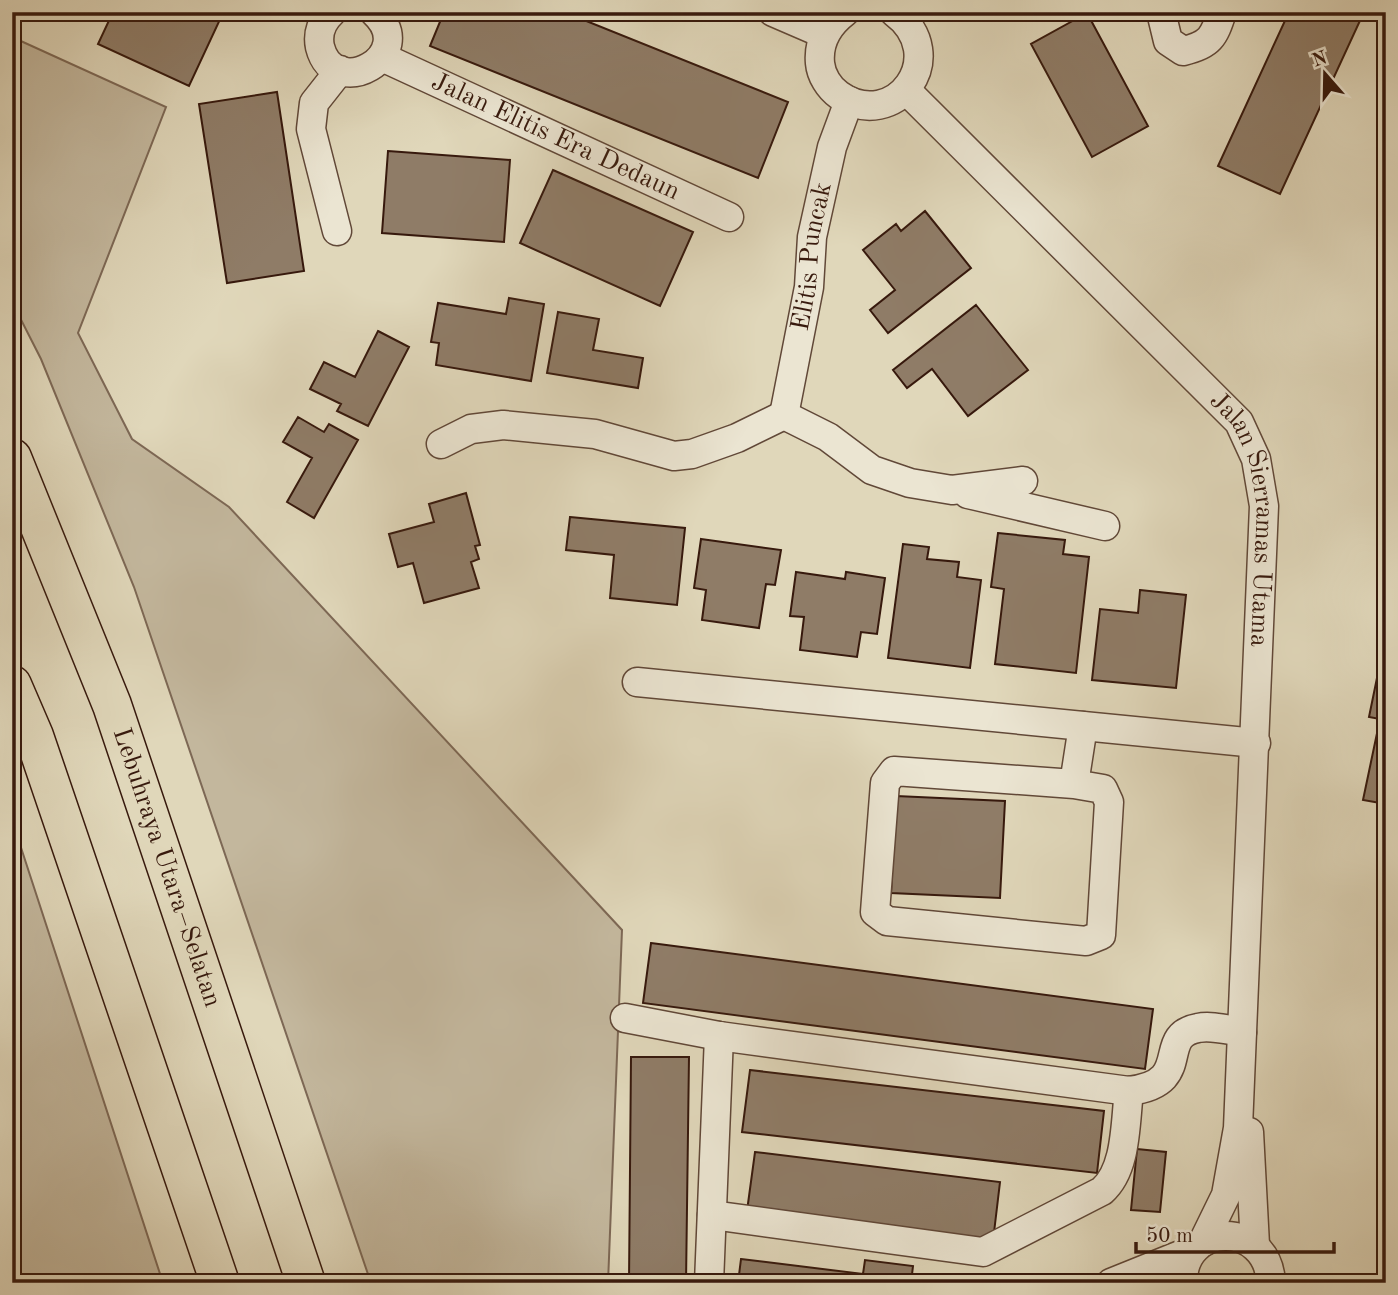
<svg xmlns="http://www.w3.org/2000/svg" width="1398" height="1295" font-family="'Old Standard TT',serif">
<rect width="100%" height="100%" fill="#e0d7ba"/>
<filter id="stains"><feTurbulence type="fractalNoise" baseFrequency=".00286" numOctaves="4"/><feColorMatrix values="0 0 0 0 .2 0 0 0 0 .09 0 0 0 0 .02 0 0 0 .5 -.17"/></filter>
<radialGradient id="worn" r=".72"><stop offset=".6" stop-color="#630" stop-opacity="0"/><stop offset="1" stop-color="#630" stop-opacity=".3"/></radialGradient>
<path fill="#c3b79d" stroke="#7d6855" stroke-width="2" d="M12,37L166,107L78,333L132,439L229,507L622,930L608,1283H371L134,587L41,359L12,302Z
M12,820L163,1283H12Z"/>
<path fill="#8f7c67" stroke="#37190d" stroke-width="2" d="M113,12H221L223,13L189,86L98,44Z
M444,12H564L788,102L758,178L430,46Z
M1289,12H1364L1280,194L1218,166Z
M1087,13L1148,126L1092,157L1031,44Z
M277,92L304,271L227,283L199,104Z
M388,151L510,160L504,242L382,233Z
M553,170L693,232L660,306L520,243Z
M925,211L971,268L888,333L870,310L895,290L863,250L896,224L901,231Z
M509,298L544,304L531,381L436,365L439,343L431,342L438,303L506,314Z
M976,305L1028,370L968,416L932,369L907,388L893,370Z
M558,312L599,319L593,350L643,358L638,388L547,373Z
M378,331L409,347L368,426L337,411L341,404L310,389L324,362L355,377Z
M298,417L324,432L329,424L358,440L314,518L287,502L312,458L283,442Z
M466,493L480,545L475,546L479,559L471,562L479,588L424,603L413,563L398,567L389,534L434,522L429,504Z
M570,517L685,528L677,605L610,598L614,555L566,550Z
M998,533L1065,540L1063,554L1089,557L1076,673L995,664L1004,589L991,587Z
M701,539L781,550L775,585L766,584L759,628L702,620L706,590L694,588Z
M903,544L929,547L927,559L959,562L957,577L981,580L970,668L888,658Z
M796,572L845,579L846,572L885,578L877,634L861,632L857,657L800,650L804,617L790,616Z
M1140,590L1186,595L1176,688L1092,680L1100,609L1138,613Z
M1379,668L1386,669V804L1363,800L1380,719L1369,717Z
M896,796L1005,801L1000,898L891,893Z
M651,943L1153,1009L1145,1069L643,1003Z
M631,1057H689L686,1283H629Z
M750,1070L1104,1111L1097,1173L742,1132Z
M1137,1149L1166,1152L1160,1212L1131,1210Z
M755,1152L1000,1182L993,1241L747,1211Z
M741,1259L863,1274L865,1260L913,1266L911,1283H738Z"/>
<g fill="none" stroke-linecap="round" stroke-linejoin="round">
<defs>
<g id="minor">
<path d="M332,12C322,21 317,33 320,47C334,103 421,55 374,12"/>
<path d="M773,12L824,34"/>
<path d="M845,12C828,25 818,41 820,63C821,75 829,88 839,95C894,134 953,56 894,12"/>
<path d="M1161,12L1168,41L1183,51C1210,45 1214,37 1222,12"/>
<path id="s1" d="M382,57L729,217"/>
<path id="s2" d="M906,90L1239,422L1256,459L1264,506L1238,1128L1226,1195L1203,1242"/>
<path d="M337,231L311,129L314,103L340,70"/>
<path id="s3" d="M784,415L809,287L812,237L832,147L849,101"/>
<path d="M441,444L471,429L503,425L595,434L674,456L692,454L737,438L784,415L828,437L872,470L910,483L952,490L1023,481"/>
<path d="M968,494L1105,526"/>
<path d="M637,682L1256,743"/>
<path d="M1074,784L894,771L885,783L875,912L887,921L1086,941L1101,935L1109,802L1103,789L1074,784L1083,726"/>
<path d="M625,1018L719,1036L1129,1091C1196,1083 1154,1036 1198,1028C1211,1025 1228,1030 1242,1032"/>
<path d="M1249,1132L1255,1245"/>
<path d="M712,1215L983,1252L1102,1191C1127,1169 1125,1123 1129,1091"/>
<path d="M709,1283L719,1036"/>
<path d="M1111,1283L1193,1250"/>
<path d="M1183,1283C1181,1222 1268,1219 1271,1283"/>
</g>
<g id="highway">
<path id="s4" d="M12,458L112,705L306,1283"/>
<path d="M12,685L34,736L220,1283"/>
</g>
</defs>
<use href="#minor" stroke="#614838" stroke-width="31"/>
<use href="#highway" stroke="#37190d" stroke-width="41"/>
<use href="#minor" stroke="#ebe5d2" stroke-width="28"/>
<use href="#highway" stroke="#e0d7ba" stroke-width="38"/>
</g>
<g text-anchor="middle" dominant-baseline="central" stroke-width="5" stroke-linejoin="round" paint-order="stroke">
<g font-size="26" fill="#37190d" stroke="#ebe5d2">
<text stroke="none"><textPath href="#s1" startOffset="191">Jalan Elitis Era Dedaun</textPath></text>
<text stroke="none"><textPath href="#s3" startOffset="161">Elitis Puncak</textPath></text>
<text stroke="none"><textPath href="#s2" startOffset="567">Jalan Sierramas Utama</textPath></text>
<text stroke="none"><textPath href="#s4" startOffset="438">Lebuhraya Utara–Selatan</textPath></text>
</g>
</g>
<rect width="1398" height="1295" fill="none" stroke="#e0d7ba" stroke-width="42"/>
<rect x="14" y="14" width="1370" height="1267" fill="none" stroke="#37190d" stroke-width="3.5"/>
<rect x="21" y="21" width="1356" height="1253" fill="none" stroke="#37190d" stroke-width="2"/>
<g transform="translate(1325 74) rotate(340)" stroke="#ebe5d2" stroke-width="5" paint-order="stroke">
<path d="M0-5L12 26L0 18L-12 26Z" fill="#37190d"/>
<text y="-10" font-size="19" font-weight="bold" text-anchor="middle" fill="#37190d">N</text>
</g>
<path d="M1136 1242v10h198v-10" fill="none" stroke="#37190d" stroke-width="3.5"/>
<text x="1146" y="1242" font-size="21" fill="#37190d" stroke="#ebe5d2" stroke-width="5" paint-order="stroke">50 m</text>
<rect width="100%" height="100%" filter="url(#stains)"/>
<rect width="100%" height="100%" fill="url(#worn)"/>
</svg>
